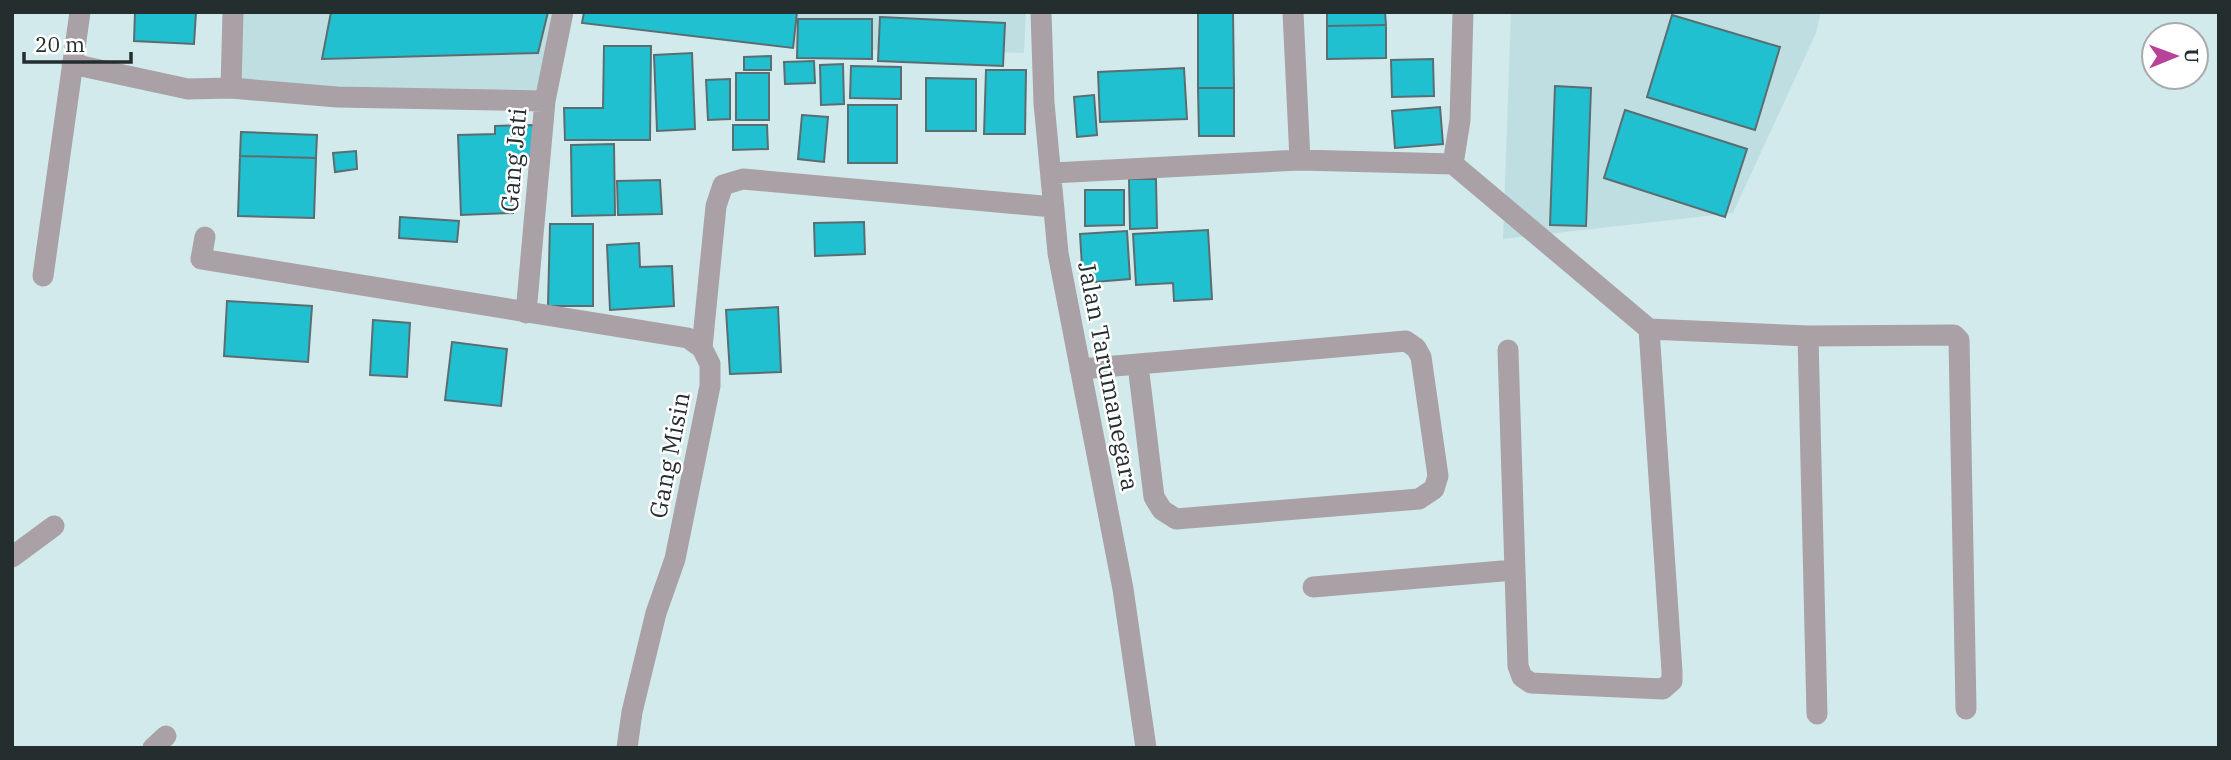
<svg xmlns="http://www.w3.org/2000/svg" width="2231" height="760" font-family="'IBM Plex Serif',serif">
<rect width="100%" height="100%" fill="#d3eaed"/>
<path fill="#bfdee2" d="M236,12H561L551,91L223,89Z
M590,12H1026L1024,53L793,48Z
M1511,12H1821L1816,33L1733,213L1503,239Z"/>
<path fill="#21c0d0" stroke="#5a6e71" stroke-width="2" d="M135,12H196L194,44L134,41Z
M331,12H548L538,53L322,59Z
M584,12H797L793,48L582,23Z
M1198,12H1233L1234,88H1198Z
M1327,12H1385L1386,25L1327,26Z
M1672,15L1780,47L1755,130L1647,97Z
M880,17L1005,23L1003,66L878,61Z
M798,19H872V59L797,58Z
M1386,25V58L1327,59V26Z
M604,46H651L650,140H565L564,108H603Z
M692,53L695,129L657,131L654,55Z
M771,56V70H744V57Z
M1433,59L1434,96L1392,97L1391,60Z
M814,61L815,83L785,84L784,62Z
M843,64L844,104L821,105L820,65Z
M851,66L901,67V99L850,98Z
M1184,68L1187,119L1100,122L1098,72Z
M986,70H1026L1025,134H984Z
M736,73H769V120H736Z
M926,78L976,79V131H926Z
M730,79V119L708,120L706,80Z
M1555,86L1591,88L1586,226L1550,225Z
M1198,88H1234V136H1199Z
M1094,95L1097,135L1077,137L1074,97Z
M848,105H897V163H848Z
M1440,107L1443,144L1395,148L1392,111Z
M1625,110L1747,149L1725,217L1604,178Z
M802,115L828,117L824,162L798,159Z
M533,125L535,156L510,157L513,213L461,215L458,135L495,134V126Z
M733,125H767L768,149L733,150Z
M241,132L317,135L316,158L240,156Z
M614,144L615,215L572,216L571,145Z
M356,151L357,169L335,172L333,153Z
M240,156L316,158L314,218L238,216Z
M1129,179H1156L1157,228L1130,229Z
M660,180L662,214L618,215L617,181Z
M1085,190H1124V225L1085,226Z
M400,217L459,221L457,242L399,238Z
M864,222L865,254L815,256L814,223Z
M550,224H593V306H548Z
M1208,230L1212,299L1174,301L1173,283L1136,285L1133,234Z
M1127,231L1130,279L1083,283L1080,234Z
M639,243L640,267L672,266L674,306L610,310L607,245Z
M227,301L312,306L308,362L224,356Z
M778,307L781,372L730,374L726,310Z
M373,320L410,323L407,377L370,375Z
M452,342L507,349L501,406L445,400Z"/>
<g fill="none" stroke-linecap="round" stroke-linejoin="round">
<path stroke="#a9a1a6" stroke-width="21" d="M1041,12L1044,103L1058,253L1123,589L1146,748
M1293,12L1300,160L1453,164L1649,329L1808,336L1954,335L1959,340L1966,709
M72,64L188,89L231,88L337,97L545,101
M231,88L233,12
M1453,164L1460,120L1463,12
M1052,173L1300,160
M205,237L201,259L688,338L702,348L710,364V386L675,559L656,613L632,712L627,748
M43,276L80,12
M526,313L545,101L563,12
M1808,336L1817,714
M702,348L716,206L723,185L743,179L1053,207
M1508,350L1518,666L1522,677L1531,683L1663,689L1672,681V671L1649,329
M1080,369L1406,341L1416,348L1421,357L1438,476L1434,489L1419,499L1176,519L1162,510L1154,497L1138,365
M12,557L54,526
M1313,587L1514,570
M153,748L166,736"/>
</g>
<g text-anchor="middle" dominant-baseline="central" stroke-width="5" stroke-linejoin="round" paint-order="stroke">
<g font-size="24" fill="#252e2f" stroke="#fff">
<text transform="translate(513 160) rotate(-85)">Gang Jati</text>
<text transform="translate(1109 376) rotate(79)">Jalan Tarumanegara</text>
<text transform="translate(669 455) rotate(-79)">Gang Misin</text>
</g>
</g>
<rect width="2231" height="760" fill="none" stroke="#252e2f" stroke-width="28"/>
<g transform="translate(2175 56) rotate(89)"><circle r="33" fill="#ffffff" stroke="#a8abac" stroke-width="2"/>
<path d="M0-5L12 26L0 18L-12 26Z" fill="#b8429a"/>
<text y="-10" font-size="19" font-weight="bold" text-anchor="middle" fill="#252e2f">U</text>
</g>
<path d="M24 52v10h107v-10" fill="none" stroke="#252e2f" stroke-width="3.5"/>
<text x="35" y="52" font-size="21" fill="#252e2f" stroke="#ffffff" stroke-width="5" paint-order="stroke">20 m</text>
</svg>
